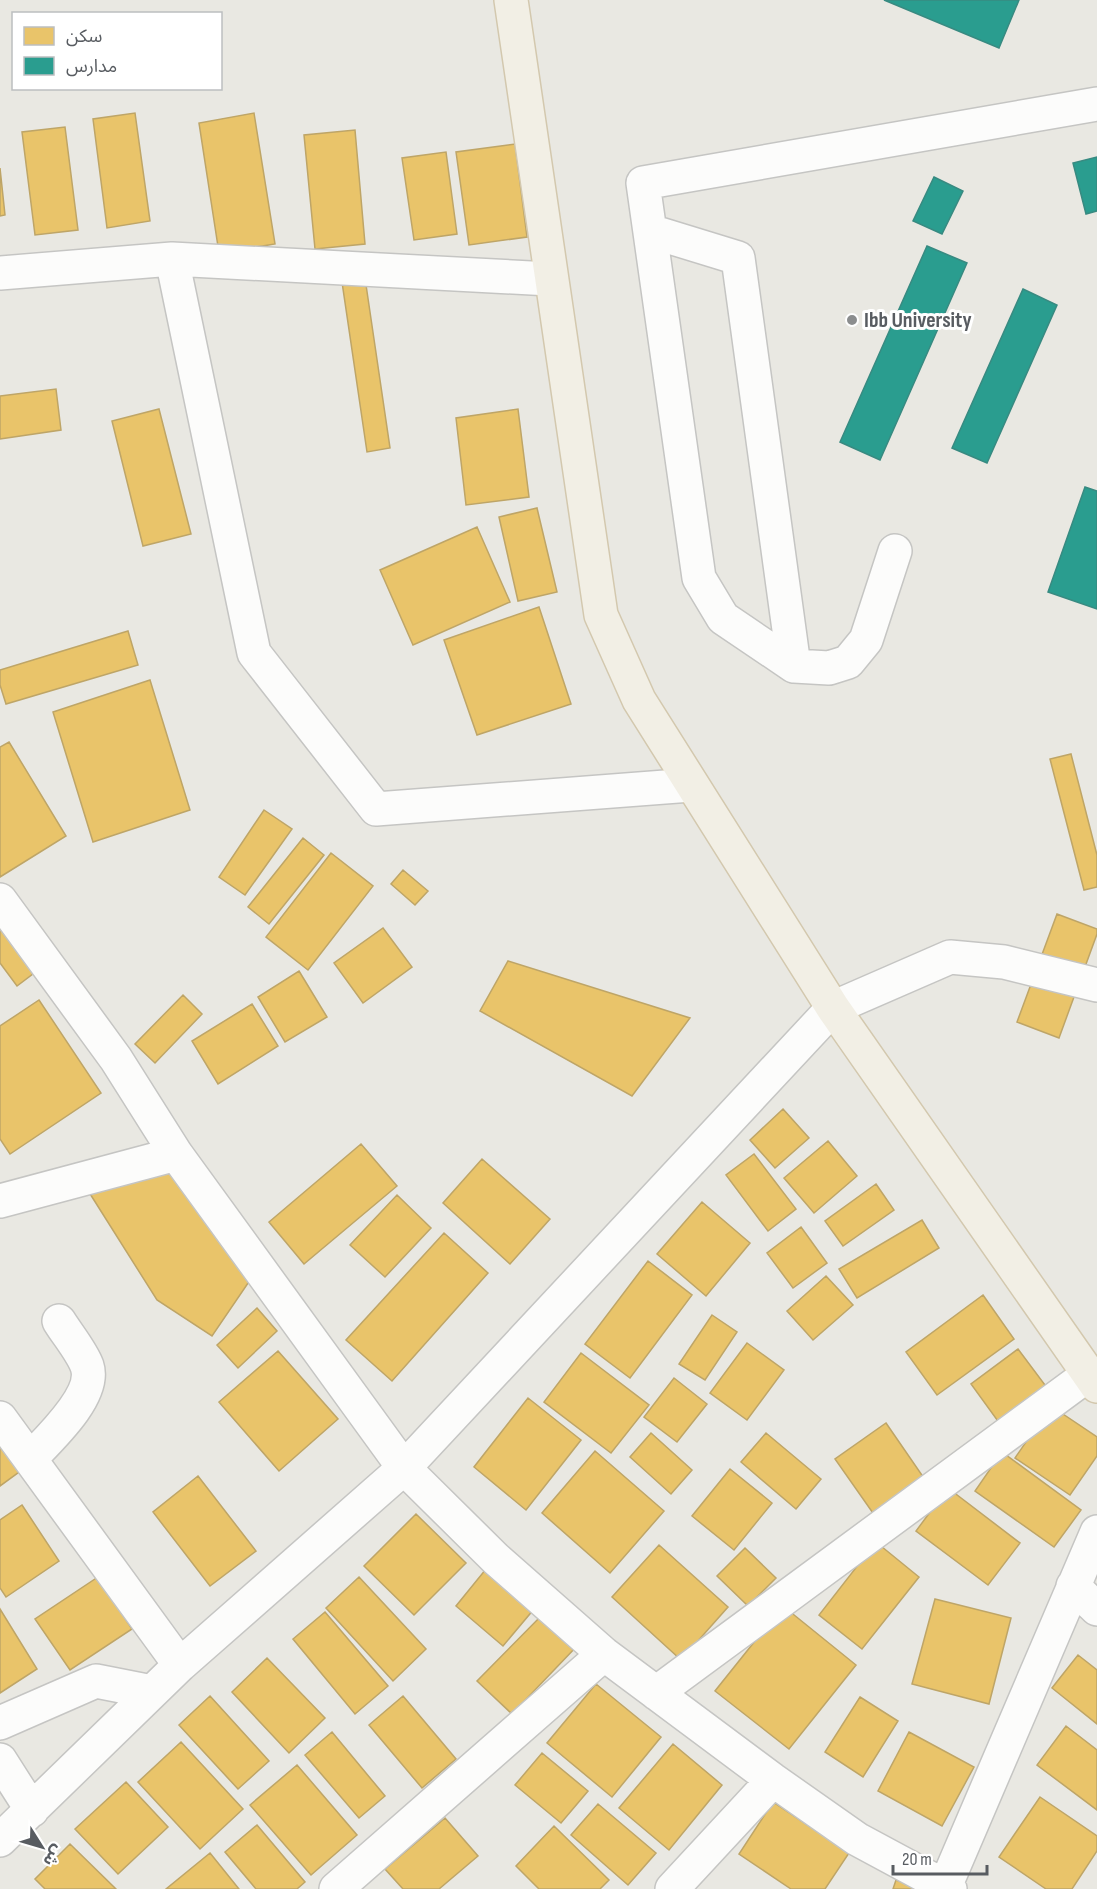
<svg xmlns="http://www.w3.org/2000/svg" width="1097" height="1889" font-family="'Sofia Sans Condensed','Noto Sans Arabic',sans-serif">
<rect width="100%" height="100%" fill="#e9e8e2"/>
<path fill="#e9c46a" stroke="#bea567" stroke-width="1.5" d="M135,113L150,221L107,228L93,119Z
M254,113L275,244L219,253L199,123Z
M65,127L78,230L35,235L22,132Z
M355,130L365,244L315,249L304,135Z
M515,144L527,237L469,245L456,152Z
M446,152L457,234L414,240L402,158Z
M0,168L5,215L0,216Z
M365,278L390,448L367,452L342,282Z
M56,389L61,430L0,439V396Z
M159,409L191,534L143,546L112,421Z
M518,409L529,497L466,505L456,418Z
M537,508L557,592L518,601L499,517Z
M477,527L510,602L413,645L380,570Z
M539,607L571,704L477,735L444,640Z
M128,631L138,665L6,704L0,685V670Z
M150,680L190,810L93,842L53,712Z
M9,742L66,836L0,877V747Z
M1071,754L1097,855V887L1084,890L1050,759Z
M264,810L292,829L245,895L219,877Z
M303,838L324,855L269,924L248,907Z
M331,853L373,886L308,970L266,937Z
M403,870L428,891L415,905L391,884Z
M1057,914L1097,929V934L1059,1038L1017,1022Z
M13,921L46,964L17,986L0,963V931Z
M383,928L412,967L363,1003L334,963Z
M508,961L690,1018L632,1096L480,1011Z
M299,971L327,1017L285,1042L258,997Z
M183,995L202,1014L155,1063L135,1044Z
M39,1000L101,1093L10,1154L0,1139V1026Z
M252,1004L278,1046L218,1084L192,1041Z
M783,1109L809,1138L775,1168L750,1140Z
M828,1141L857,1176L814,1213L784,1178Z
M361,1144L397,1186L304,1264L269,1222Z
M189,1148L259,1267L212,1336L157,1300L87,1189Z
M754,1154L796,1209L768,1231L726,1175Z
M482,1159L550,1219L510,1264L443,1203Z
M876,1184L894,1210L843,1246L825,1221Z
M397,1195L431,1228L385,1277L350,1245Z
M702,1202L750,1243L706,1296L657,1254Z
M922,1220L939,1248L857,1298L839,1269Z
M801,1227L827,1263L793,1288L767,1253Z
M444,1233L488,1273L392,1381L346,1340Z
M648,1261L692,1295L630,1378L585,1344Z
M826,1276L853,1305L813,1340L787,1311Z
M983,1295L1014,1339L937,1395L906,1352Z
M257,1308L277,1331L238,1368L217,1345Z
M712,1315L737,1332L705,1380L679,1364Z
M747,1343L784,1370L747,1420L710,1393Z
M1018,1349L1048,1389L1000,1424L971,1384Z
M278,1351L338,1419L279,1471L219,1402Z
M581,1353L649,1405L611,1453L544,1402Z
M674,1378L707,1404L677,1442L644,1417Z
M528,1398L581,1440L526,1510L474,1467Z
M1051,1406L1097,1437V1456L1070,1495L1015,1458Z
M0,1423L30,1464L0,1486Z
M886,1423L926,1481L875,1516L835,1459Z
M651,1433L692,1470L671,1494L630,1457Z
M766,1433L821,1479L796,1509L741,1462Z
M595,1451L664,1511L610,1573L542,1513Z
M1002,1452L1081,1510L1054,1547L975,1491Z
M730,1469L772,1503L734,1550L692,1516Z
M198,1476L256,1551L210,1586L153,1512Z
M948,1488L1020,1543L988,1585L916,1531Z
M22,1505L59,1561L6,1597L0,1588V1520Z
M416,1514L466,1563L414,1615L364,1566Z
M876,1542L919,1577L862,1649L819,1615Z
M659,1545L728,1607L681,1660L612,1597Z
M745,1548L776,1578L748,1606L717,1576Z
M486,1569L534,1609L503,1646L456,1606Z
M98,1577L132,1629L70,1670L35,1619Z
M359,1577L426,1649L393,1681L326,1608Z
M935,1599L1011,1618L989,1704L912,1684Z
M783,1606L856,1665L789,1749L715,1691Z
M0,1609L37,1669L0,1693Z
M325,1612L388,1686L355,1714L293,1639Z
M544,1613L577,1646L512,1714L477,1681Z
M1078,1655L1097,1670V1724L1052,1688Z
M267,1658L325,1718L289,1753L232,1692Z
M596,1684L661,1737L612,1797L547,1743Z
M210,1696L269,1761L238,1789L179,1725Z
M403,1696L456,1759L422,1788L369,1725Z
M860,1697L898,1721L863,1777L825,1752Z
M1066,1726L1097,1750V1810L1037,1765Z
M332,1732L385,1796L359,1818L305,1755Z
M909,1732L974,1767L942,1826L878,1791Z
M181,1742L243,1809L200,1849L138,1782Z
M673,1744L722,1785L669,1850L619,1808Z
M542,1753L588,1791L561,1823L515,1785Z
M297,1765L357,1835L311,1875L250,1805Z
M126,1782L168,1827L118,1874L75,1829Z
M1040,1797L1097,1836V1851L1072,1889H1046L999,1857Z
M773,1802L849,1853L825,1889H791L739,1854Z
M598,1804L656,1853L628,1885L571,1835Z
M445,1818L478,1856L439,1889H403L385,1869Z
M257,1825L305,1882L297,1889H256L225,1852Z
M554,1826L609,1880L600,1889H539L516,1866Z
M70,1844L116,1889H45L35,1879Z
M210,1853L239,1889H166Z
M896,1880L923,1889H893Z"/>
<path fill="#2a9d8f" stroke="#388a81" stroke-width="1.5" d="M884,0H1019L999,48Z
M1097,157V211L1086,214L1073,163Z
M934,177L963,191L942,234L913,221Z
M927,246L967,263L880,460L840,442Z
M1023,289L1057,305L987,463L952,448Z
M1085,487L1097,491V609L1048,592Z"/>
<g fill="none" stroke-linecap="round" stroke-linejoin="round">
<defs>
<path id="minor" d="M650,231L738,258L794,666
M172,259L254,653L376,809L691,785
M0,273L172,259L550,279
M895,551L866,640L848,662L829,668L794,666L723,618L699,578L643,183L1097,104
M0,900L116,1059L176,1154L404,1468L496,1559L604,1654L773,1780L857,1839L950,1889
M0,1201L176,1154
M0,1418L180,1665
M30,1459C49,1439 97,1395 87,1366C82,1352 67,1334 59,1321
M1073,1586L1097,1609
M656,1693L1089,1374
M0,1723L96,1681L152,1692
M0,1760L32,1810
M0,1840L180,1665L404,1468L833,1008L950,957L1004,962L1097,985
M336,1889L604,1654
M672,1889L773,1780
M944,1889L1097,1532"/>
<path id="major" d="M511,0L601,615L639,700L833,1008L1097,1386"/>
</defs>
<use href="#minor" stroke="#c5c5c3" stroke-width="36"/>
<use href="#major" stroke="#d3c8ae" stroke-width="36"/>
<use href="#minor" stroke="#fcfcfb" stroke-width="33"/>
<use href="#major" stroke="#f2efe5" stroke-width="33"/>
</g>
<circle fill="#8b8d8e" stroke="#fff" stroke-width="2" cx="852" cy="320" r="6"/>
<g text-anchor="middle" dominant-baseline="central" stroke-width="6" stroke-linejoin="round" paint-order="stroke">
<g font-size="22" font-weight="bold" fill="#585c61" stroke="#fff" text-anchor="start">
<text x="864" y="320">Ibb University</text>
</g>
</g>
<rect x="12" y="12" width="210" height="78" fill="#ffffff" stroke="#bcbec0" stroke-width="1.5"/>
<rect x="24" y="27" width="30" height="18" fill="#e9c46a" stroke="#bcbec0" stroke-width="1.5"/>
<text x="66" y="42" font-size="18" fill="#585c61">سكن</text>
<rect x="24" y="57" width="30" height="18" fill="#2a9d8f" stroke="#bcbec0" stroke-width="1.5"/>
<text x="66" y="72" font-size="18" fill="#585c61">مدارس</text>
<g transform="translate(42 1847) rotate(127)" stroke="#ffffff" stroke-width="4.5" paint-order="stroke">
<path d="M0-4.5L10 22L0 15L-10 22Z" fill="#585c61"/>
<text y="-9" font-size="16" font-weight="bold" text-anchor="middle" fill="#585c61">ش</text>
</g>
<path d="M893 1865v9h94v-9" fill="none" stroke="#585c61" stroke-width="3"/>
<text x="902" y="1865" font-size="18" fill="#585c61" stroke="#ffffff" stroke-width="4.5" paint-order="stroke">20 m</text>
</svg>
